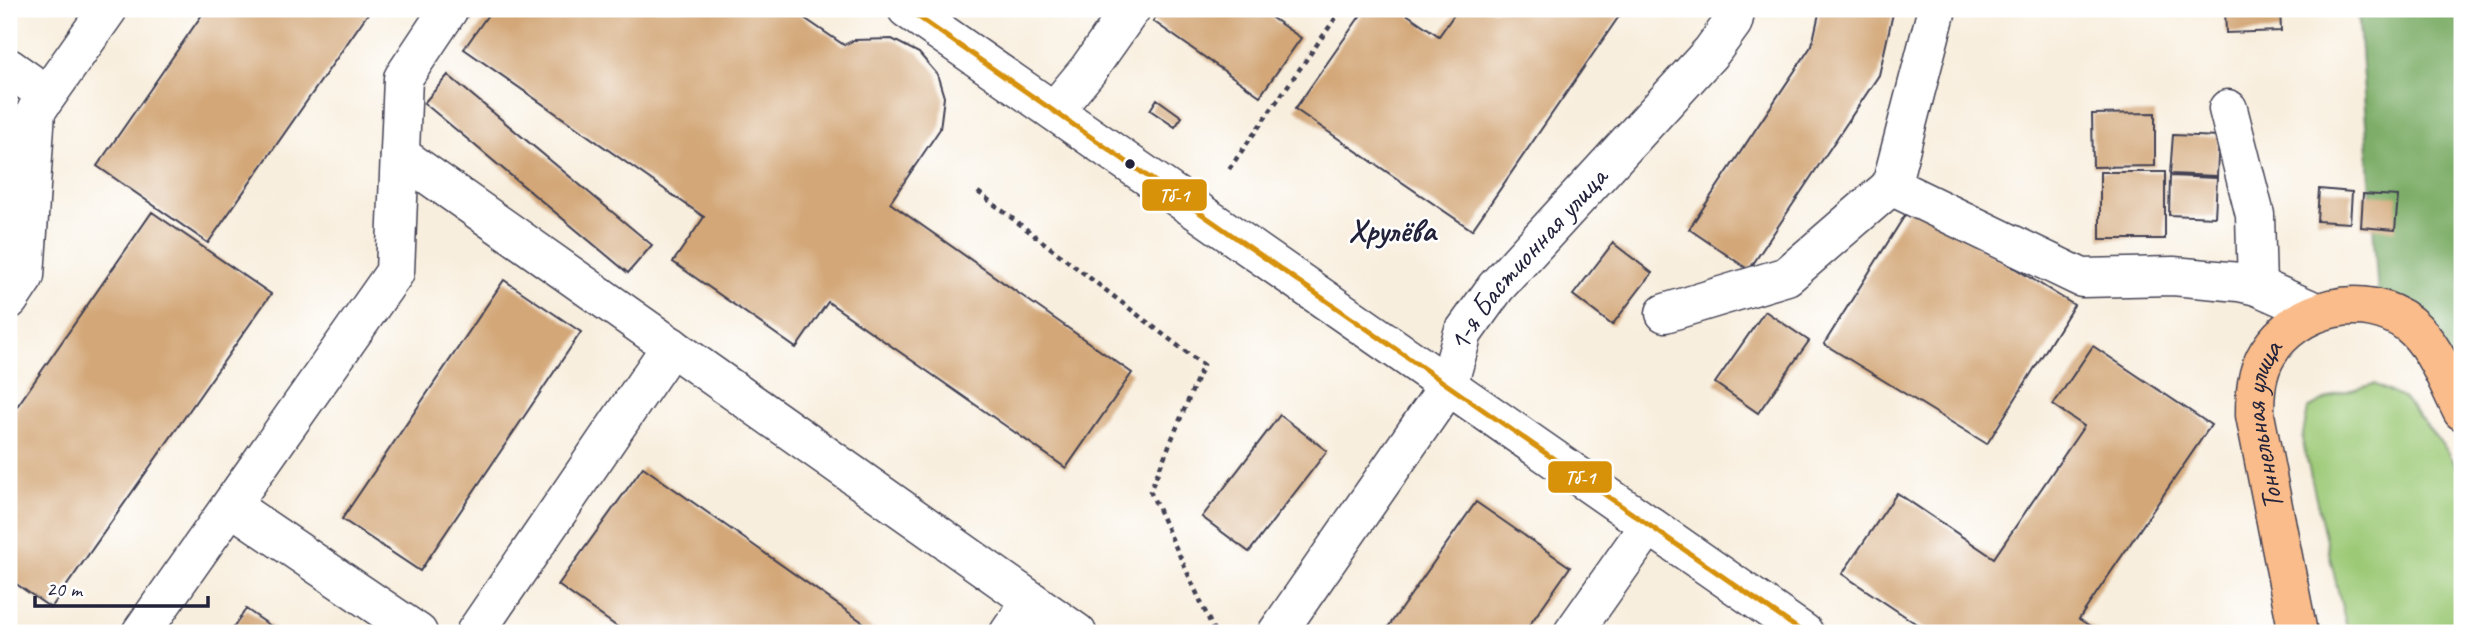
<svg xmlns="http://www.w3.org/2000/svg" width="2471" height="642" font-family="Caveat,sans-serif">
<rect width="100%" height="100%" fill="#fff"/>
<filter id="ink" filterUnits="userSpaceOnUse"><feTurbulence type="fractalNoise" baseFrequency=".0143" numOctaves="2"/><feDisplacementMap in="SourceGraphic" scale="14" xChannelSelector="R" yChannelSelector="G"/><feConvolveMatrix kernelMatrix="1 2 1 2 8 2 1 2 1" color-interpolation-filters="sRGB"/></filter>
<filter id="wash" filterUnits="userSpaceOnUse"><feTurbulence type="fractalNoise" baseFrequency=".00686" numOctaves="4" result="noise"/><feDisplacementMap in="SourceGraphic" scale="28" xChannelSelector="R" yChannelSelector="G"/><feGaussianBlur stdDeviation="1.57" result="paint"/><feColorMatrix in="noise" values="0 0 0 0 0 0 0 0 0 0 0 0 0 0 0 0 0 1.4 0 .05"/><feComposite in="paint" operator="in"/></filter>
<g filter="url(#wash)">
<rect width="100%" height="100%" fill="#f8eedd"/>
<path fill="#9cc976" stroke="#5f7658" stroke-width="2" d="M2374,384L2403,398L2448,451L2462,477V633H2348L2302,439L2308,409L2336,394Z"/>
<path fill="#7dad67" stroke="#506851" stroke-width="2" d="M2358,9H2462V409L2379,310Z"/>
<g id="blocks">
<path fill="#d3a778" d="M206,9H371L208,243L97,166Z
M492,9H791L844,45L854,40L892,39L919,53L937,74L944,97L940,129L890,203L1132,373L1066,468L828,302L796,348L673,262L704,217L464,49Z
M1161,9H1259L1301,38L1260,96L1153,21Z
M1365,9H1399L1439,36L1458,9H1624L1472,230L1295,109Z
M1820,9H1894L1879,75L1749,270L1689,229L1812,45Z
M2225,9H2280L2281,31L2226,33Z
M448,75L652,245L628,273L424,103Z
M1157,99L1182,117L1175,127L1150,110Z
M2155,113V166L2093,167L2092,114Z
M2173,135L2219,137L2217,176L2170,174Z
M2100,172H2165V239H2100Z
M2170,176L2217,178L2215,217L2169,215Z
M2319,189L2352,192L2350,223L2317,221Z
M2363,194L2398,196L2395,230L2361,227Z
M1912,204L2074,305L1987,444L1824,344Z
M152,212L271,294L51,608L9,579V418Z
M1613,243L1652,273L1612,325L1573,295Z
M504,280L581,332L420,571L342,519Z
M1765,311L1809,341L1758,413L1715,383Z
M2093,346L2211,425L2079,619L2101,633H1930L1842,574L1897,493L1994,558L2084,426L2053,405Z
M1280,415L1327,451L1249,552L1202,517Z
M643,467L878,633H626L558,585Z
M1476,502L1570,567L1524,633H1384Z
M246,609L281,633H230Z"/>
</g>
</g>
<g filter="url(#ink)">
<use href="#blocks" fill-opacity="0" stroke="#424153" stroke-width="2"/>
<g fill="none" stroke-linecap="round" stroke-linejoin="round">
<defs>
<g id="minor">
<path d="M907,9L1804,633"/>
<path d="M9,68L47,95"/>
<path d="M2228,109L2255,215L2257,286"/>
<path d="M1054,111L1088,70L1131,9"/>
<path d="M400,155L1077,633"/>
<path d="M1891,186L2082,278L2173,276L2239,282L2257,286L2316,312"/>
<path d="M9,300L25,276L36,111L108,9"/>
<path d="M1665,313L1787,276L1891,186L1937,9"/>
<path d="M231,506L418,633"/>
<path d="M141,633L395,272L403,78L449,9"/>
<path d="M475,633L671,346"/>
<path d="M1009,633L1031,601"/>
<path id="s1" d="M1277,633L1448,386L1463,333L1496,287L1712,51L1733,22L1736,9"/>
<path d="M1573,633L1649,525"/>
</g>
<g id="major">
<path id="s2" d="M2298,633L2255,415C2255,394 2256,372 2268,353C2296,307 2365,290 2409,324C2435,345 2447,382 2462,411"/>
</g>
</defs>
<use href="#minor" stroke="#424153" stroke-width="41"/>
<use href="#major" stroke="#424153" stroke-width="41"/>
<path stroke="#424153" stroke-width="4.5" stroke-dasharray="5 5" stroke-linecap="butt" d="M1229,169L1342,9
M978,192L1203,365L1150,491L1215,633"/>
<use href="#minor" stroke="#fff" stroke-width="38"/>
<use href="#major" stroke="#f9bc8a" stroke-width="38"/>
<defs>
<path id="bus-1" d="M907,9L1804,633"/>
</defs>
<use href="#bus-1" stroke="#fff" stroke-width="10"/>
<use href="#bus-1" stroke="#d79209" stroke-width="5"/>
</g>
</g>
<circle fill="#22223b" stroke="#fff" stroke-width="2.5" cx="1130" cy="164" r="6"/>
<g text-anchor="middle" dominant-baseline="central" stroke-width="5" stroke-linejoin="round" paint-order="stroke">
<g font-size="30" fill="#22223b" stroke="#fff">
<text stroke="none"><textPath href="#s1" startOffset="453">1-я Бастионная улица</textPath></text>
<text stroke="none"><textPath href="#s2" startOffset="212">Тоннельная улица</textPath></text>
</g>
<g font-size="32" font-weight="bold" fill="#22223b" stroke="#fff">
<text x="1392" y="230">Хрулёва</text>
</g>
</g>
<g stroke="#fff" stroke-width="2.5">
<rect x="1141" y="178" width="67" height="34" rx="7" fill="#d79209"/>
<rect x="1547" y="460" width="66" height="34" rx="7" fill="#d79209"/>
</g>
<g font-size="19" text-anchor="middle" font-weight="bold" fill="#fff">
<text x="1174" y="202">Тб-1</text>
<text x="1580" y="484">Тб-1</text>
</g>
<rect width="2471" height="642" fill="none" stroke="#fff" stroke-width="35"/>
<path d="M35 596v10h173v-10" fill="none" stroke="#22223b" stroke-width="3.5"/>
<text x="46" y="596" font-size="21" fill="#22223b" stroke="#ffffff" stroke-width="5" paint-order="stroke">20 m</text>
</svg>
